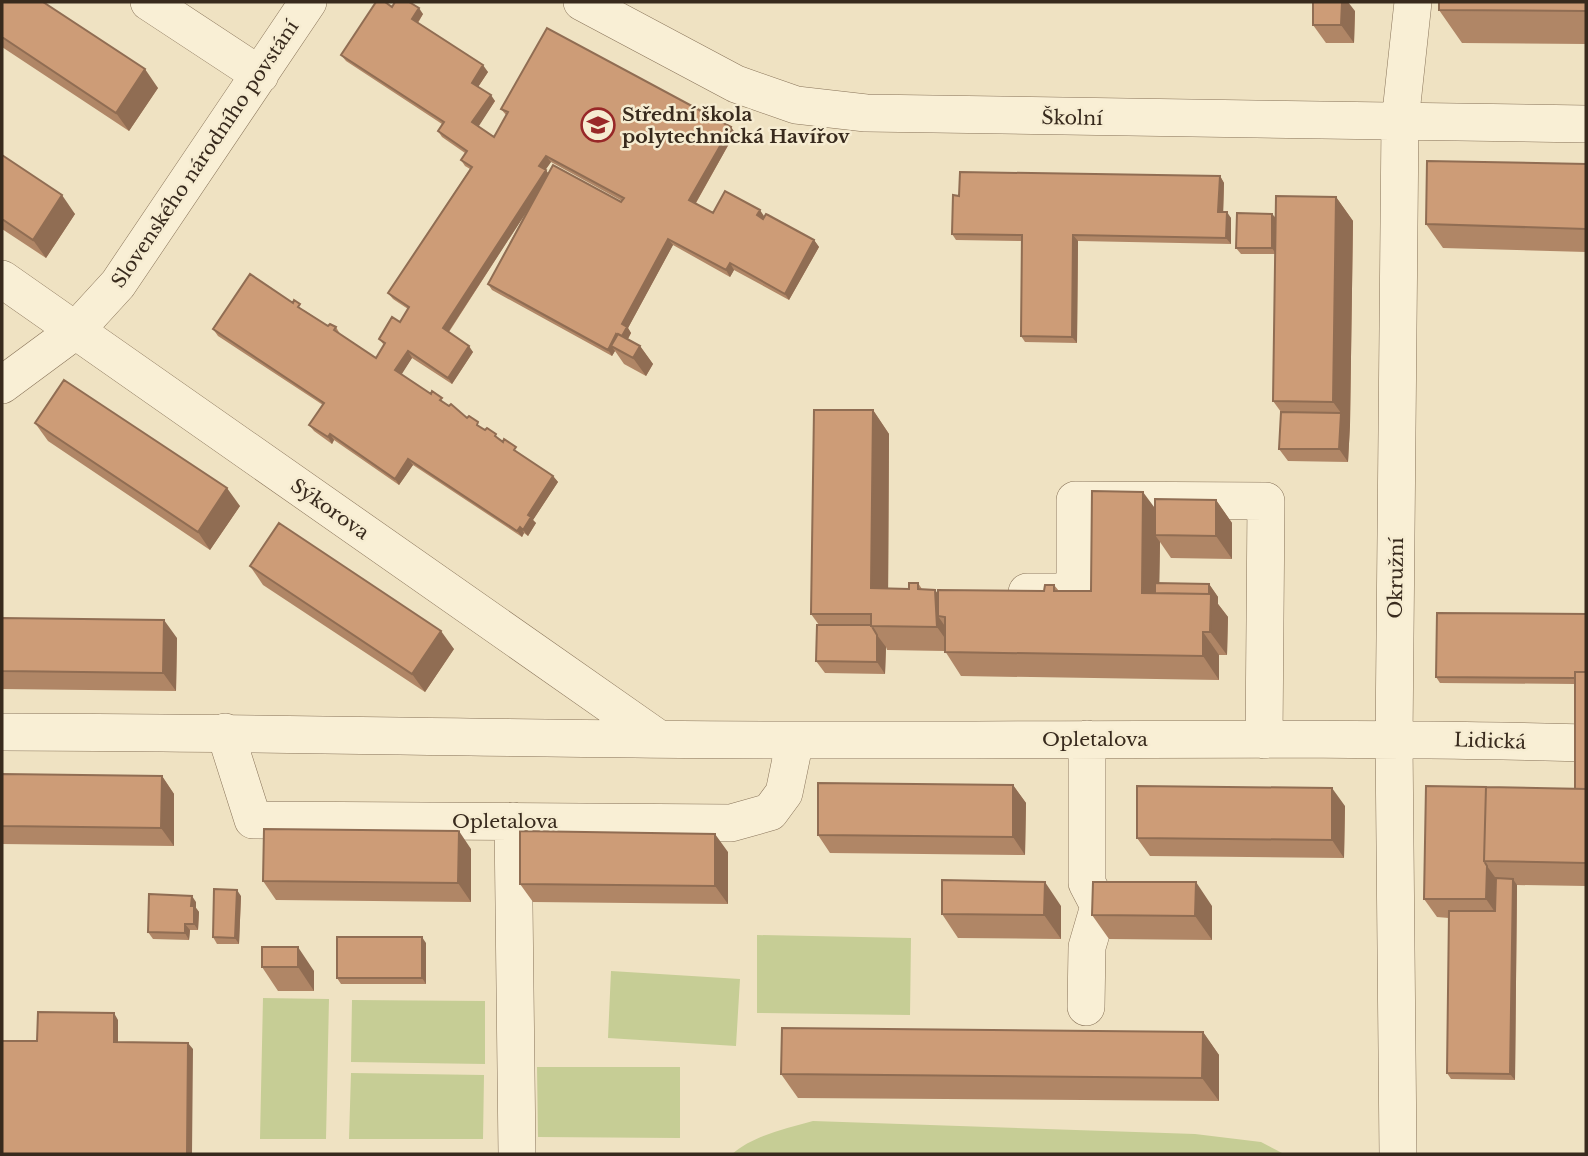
<svg xmlns="http://www.w3.org/2000/svg" width="1588" height="1156" font-family="'Libre Baskerville',serif">
<rect width="100%" height="100%" fill="#efe2c2"/>
<path fill="#c6cd95" d="M757,935L911,938L910,1015L757,1013Z
M611,971L740,979L736,1046L608,1038Z
M263,998L329,999L326,1139H260Z
M352,1000L485,1001V1064L351,1062Z
M537,1067H680V1138L538,1137Z
M351,1073L484,1075L483,1139H349Z
M813,1121L1195,1134L1261,1142L1284,1154H732C754,1135 785,1129 813,1121Z"/>
<g fill="none" stroke-linecap="round" stroke-linejoin="round">
<defs>
<path id="minor" d="M149,2L260,75
M582,2L736,84L796,105L866,113L1586,124
M2,279L659,739
M2,385L75,331L118,284L308,2
M1027,592H1075V500L1266,501L1264,740
M2,732C267,732 533,740 798,740C1061,741 1324,736 1586,743
M225,732L253,820L731,823L770,812L784,793L795,740
M513,821L517,1154
M1086,1007L1087,947L1099,906L1087,883V739
M1398,1154L1394,741L1400,122L1413,2"/>
</defs>
<use href="#minor" stroke="#887359" stroke-width="38"/>
<use href="#minor" stroke="#f9efd5" stroke-width="37"/>
</g>
<path fill="#b08666" fill-rule="evenodd" d="M2,2L158,88L129,131L2,47Z
M1586,2V44L1462,43L1439,10Z
M392,7L423,14L418,23L488,72L478,87L495,101L478,126L494,137L506,115L501,109L731,127L735,133L696,203L713,213L764,216L814,240L819,247L789,300L734,270L730,277L673,245L628,328L631,333L628,339L640,346L653,364L646,376L624,364L615,351L612,356L492,290L488,284L525,214L449,332L473,352L452,384L412,358L401,374L553,476L558,482L533,520L536,523L528,536L524,533L522,537L413,465L399,485L334,440L332,444L314,431L309,425L323,405L218,336L213,329L304,310L328,326L336,327L340,334L376,358L384,345L379,339L400,322L408,309L393,299L388,293L470,169L465,166L461,160L465,153L442,137L438,131L442,124L346,61L341,55ZM551,162L622,201L621,202L548,173L545,170Z
M1355,11L1354,43H1326L1313,25Z
M2,155L75,214L46,258L2,229Z
M1586,164V252L1443,248L1426,224Z
M1220,176L1224,183L1223,212L1231,218V244L1078,241L1077,343L1025,342L1021,336L1022,241L956,240L952,234L959,196Z
M1336,197L1353,221L1350,425L1348,462L1288,461L1279,449L1281,412L1273,401L1275,254H1241L1236,248L1272,214L1276,218Z
M873,410L889,434L888,589H909L918,583L922,589L935,590L938,594L1044,591L1054,585L1059,591H1091L1155,509L1216,500L1232,523V559L1171,558L1160,542L1159,583L1209,584L1218,597V604L1228,617L1227,655H1219V680L961,676L945,651L887,650L886,647L885,674L825,673L816,661L819,625L811,614Z
M35,423L240,506L210,550L48,441Z
M250,566L454,649L425,692L263,585Z
M1586,614V886L1517,885L1515,1080L1451,1079L1447,1073L1449,918L1437,917L1424,899L1575,789V684L1440,683L1436,677Z
M2,618L177,638L176,691L2,689Z
M2,774L162,776L174,794V846L2,844Z
M1013,785L1026,803L1025,855L830,853L818,835Z
M1345,806L1344,858L1150,856L1137,838Z
M471,849V902L276,900L263,881Z
M728,852V904L533,902L520,884Z
M241,896L239,944H217L213,937Z
M196,902V908L199,912L198,930H190L189,940L153,939L148,932Z
M1061,906V939L958,938L942,914Z
M1212,906V940L1109,939L1092,915Z
M426,943V984H341L337,978Z
M262,947L314,971V991H278L262,967Z
M1203,1032L1219,1055V1101L798,1098L781,1074Z"/>
<path fill="#906d53" d="M1342,2H1348L1355,11L1354,43L1341,25Z
M419,8L423,14L416,25L412,19Z
M483,65L488,72L476,90L472,83Z
M145,69L158,88L129,131L116,113Z
M491,95L495,101L477,129L472,122Z
M731,127L735,133L694,206L689,200Z
M546,156L551,162L544,172L539,166Z
M546,170L550,176L447,334L443,328Z
M1220,176L1224,183L1223,218L1218,212Z
M62,195L75,214L46,258L33,240Z
M1336,197L1353,221L1350,425L1348,462L1339,449L1341,413L1333,402Z
M760,210L764,216L761,222L757,215Z
M1227,212L1231,218V244L1226,238Z
M1272,214L1277,220L1276,254L1272,248Z
M1073,235L1078,241L1077,343L1072,337Z
M668,239L673,245L628,328L631,333L625,344L621,337L622,324Z
M814,240L819,247L789,300L785,294Z
M730,263L734,270L730,277L726,270Z
M616,334L620,341L611,346L615,351L612,356L608,350Z
M469,346L473,352L452,384L448,378Z
M640,346L653,364L646,376L633,358Z
M408,351L412,358L400,377L395,370Z
M873,410L889,434L888,612L871,588Z
M330,434L334,440L332,444L328,437Z
M408,459L413,465L399,485L395,479Z
M553,476L558,482L533,520L536,523L528,536L523,530L528,515Z
M227,488L240,506L210,550L198,532Z
M1143,492L1160,515L1155,535L1160,542L1159,604L1142,593Z
M1216,500L1232,523V559L1216,536Z
M520,527L524,533L522,537L517,531Z
M1209,584L1218,597V604L1228,617L1227,655L1210,632Z
M935,590L951,613L945,617L938,616L953,638L954,651L937,627Z
M164,620L177,638L176,691L163,673Z
M441,631L454,649L425,692L412,674Z
M1203,632L1219,655V680L1203,656Z
M877,635L886,647L885,674L877,662Z
M162,776L174,794V846L161,828Z
M1013,785L1026,803L1025,855L1013,837Z
M1332,788L1345,806L1344,858L1332,840Z
M459,831L471,849V902L458,883Z
M715,834L728,852V904L715,886Z
M1487,866L1500,884L1499,918L1486,899Z
M1513,879L1517,885L1515,1080L1510,1074Z
M1045,882L1061,906V939L1044,915Z
M1196,882L1212,906V940L1195,916Z
M237,890L241,896L239,944L235,938Z
M192,896L196,902V908L199,912L198,930L194,924L191,906Z
M185,924L190,930L189,940L185,933Z
M422,937L426,943V984L422,978Z
M298,947L314,971V991L298,967Z
M114,1013L118,1020V1048L114,1042Z
M1203,1032L1219,1055V1101L1202,1078Z
M188,1043L193,1049L192,1154H187Z"/>
<path fill="#cd9c77" stroke="#906d53" stroke-width="2" d="M2,2H43L145,69L116,113L2,37Z
M376,2H385L392,7L395,2H409L419,8L412,19L483,65L472,83L491,95L472,122L494,137L508,112L501,109L547,28L731,127L689,200L713,213L725,191L760,210L757,215L763,219L766,214L768,215L814,240L785,294L730,263L726,270L668,239L622,324L627,327L622,336L618,334L617,335L616,334L608,350L488,284L553,165L621,202L624,198L546,156L539,166L546,170L443,328L469,346L448,378L408,351L395,370L431,394L432,391L442,398L440,400L449,406L451,404L467,418L469,416L478,422L477,425L485,430L487,428L496,434L495,436L503,442L504,439L516,447L514,450L553,476L528,515L531,517L523,530L520,527L517,531L408,459L395,479L330,434L328,437L309,425L324,403L213,329L250,274L293,303L294,300L300,304L298,307L328,326L330,324L336,327L334,330L376,358L385,343L379,339L392,317L400,322L409,307L388,293L472,167L461,160L467,151L438,131L444,122L341,55Z
M1313,2H1342L1341,25H1313Z
M1439,2H1586V11L1439,10Z
M2,155L62,195L33,240L2,219Z
M1427,161L1586,164V229L1426,224Z
M960,172L1220,176L1218,212H1227L1226,238L1073,235L1072,337L1021,336L1022,235L952,234L953,195L959,196Z
M1276,196L1336,197L1333,402L1273,401Z
M1237,213L1272,214V248H1236Z
M618,334L640,346L633,358L611,346Z
M64,380L227,488L198,532L35,423Z
M814,410H873L871,588L909,589V583H918V589L935,590L937,627L871,626V614H811Z
M1281,412L1341,413L1339,449H1279Z
M1092,491L1143,492L1142,593L1211,594L1210,632H1203V656L945,652V617L938,616V590L1044,591L1045,585H1054V591H1091Z
M1155,499L1216,500V536L1155,535Z
M279,523L441,631L412,674L250,566Z
M1155,583L1209,584V594L1155,593Z
M1437,613L1586,614V672H1575V678L1436,677Z
M2,618L164,620L163,673L2,671Z
M817,625H871L877,635V662L816,661Z
M1575,672H1586V789H1575Z
M2,774L162,776L161,828L2,826Z
M818,783L1013,785V837L818,835Z
M1137,786L1332,788V840L1137,838Z
M1426,786L1486,787L1484,861L1487,866L1486,899H1424Z
M1486,787L1586,789V863L1484,861Z
M264,829L459,831L458,883L263,881Z
M520,831L715,834V886L520,884Z
M1496,878L1513,879L1510,1074L1447,1073L1449,911H1495Z
M942,880L1045,882L1044,915L942,914Z
M1093,882H1196L1195,916L1092,915Z
M214,889L237,890L235,938L213,937Z
M149,894L192,896L191,906H194V924H185V933L148,932Z
M337,937H422V978H337Z
M262,947H298V967H262Z
M38,1012L114,1013V1042L188,1043L187,1154H2V1041H37Z
M782,1028L1203,1032L1202,1078L781,1074Z"/>
<defs>
<symbol id="school-ring" viewBox="-11 -11 22 22"><circle r="9.5" fill="#f6ecd1" stroke="#982828" stroke-width="1.5"/><path d="M0-5L7-2L0 1L-7-2ZM-4 1L0 2.5L4 1V4Q0 6-4 4Z" fill="#982828"/></symbol>
</defs>
<g fill-rule="evenodd">
<use href="#school-ring" x="579" y="106" width="38" height="38"/>
</g>
<g text-anchor="middle" dominant-baseline="central" stroke-width="5" stroke-linejoin="round" paint-order="stroke">
<g font-size="19" font-weight="bold" fill="#382a1d" stroke="#f6ecd1" text-anchor="start">
<text x="622" y="114">Střední škola<tspan x="622" dy="22">polytechnická Havířov</tspan></text>
</g>
<g font-size="19" fill="#382a1d" stroke="#f6ecd1">
<text transform="translate(1072 118) rotate(1)">Školní</text>
<text transform="translate(205 154) rotate(-56)">Slovenského národního povstání</text>
<text transform="translate(330 509) rotate(35)">Sýkorova</text>
<text transform="translate(1396 578) rotate(-89)">Okružní</text>
<text x="1095" y="739">Opletalova</text>
<text transform="translate(1490 741) rotate(2)">Lidická</text>
<text x="505" y="821">Opletalova</text>
</g>
</g>
<rect width="1588" height="1156" fill="none" stroke="#382a1d" stroke-width="7"/>
</svg>
